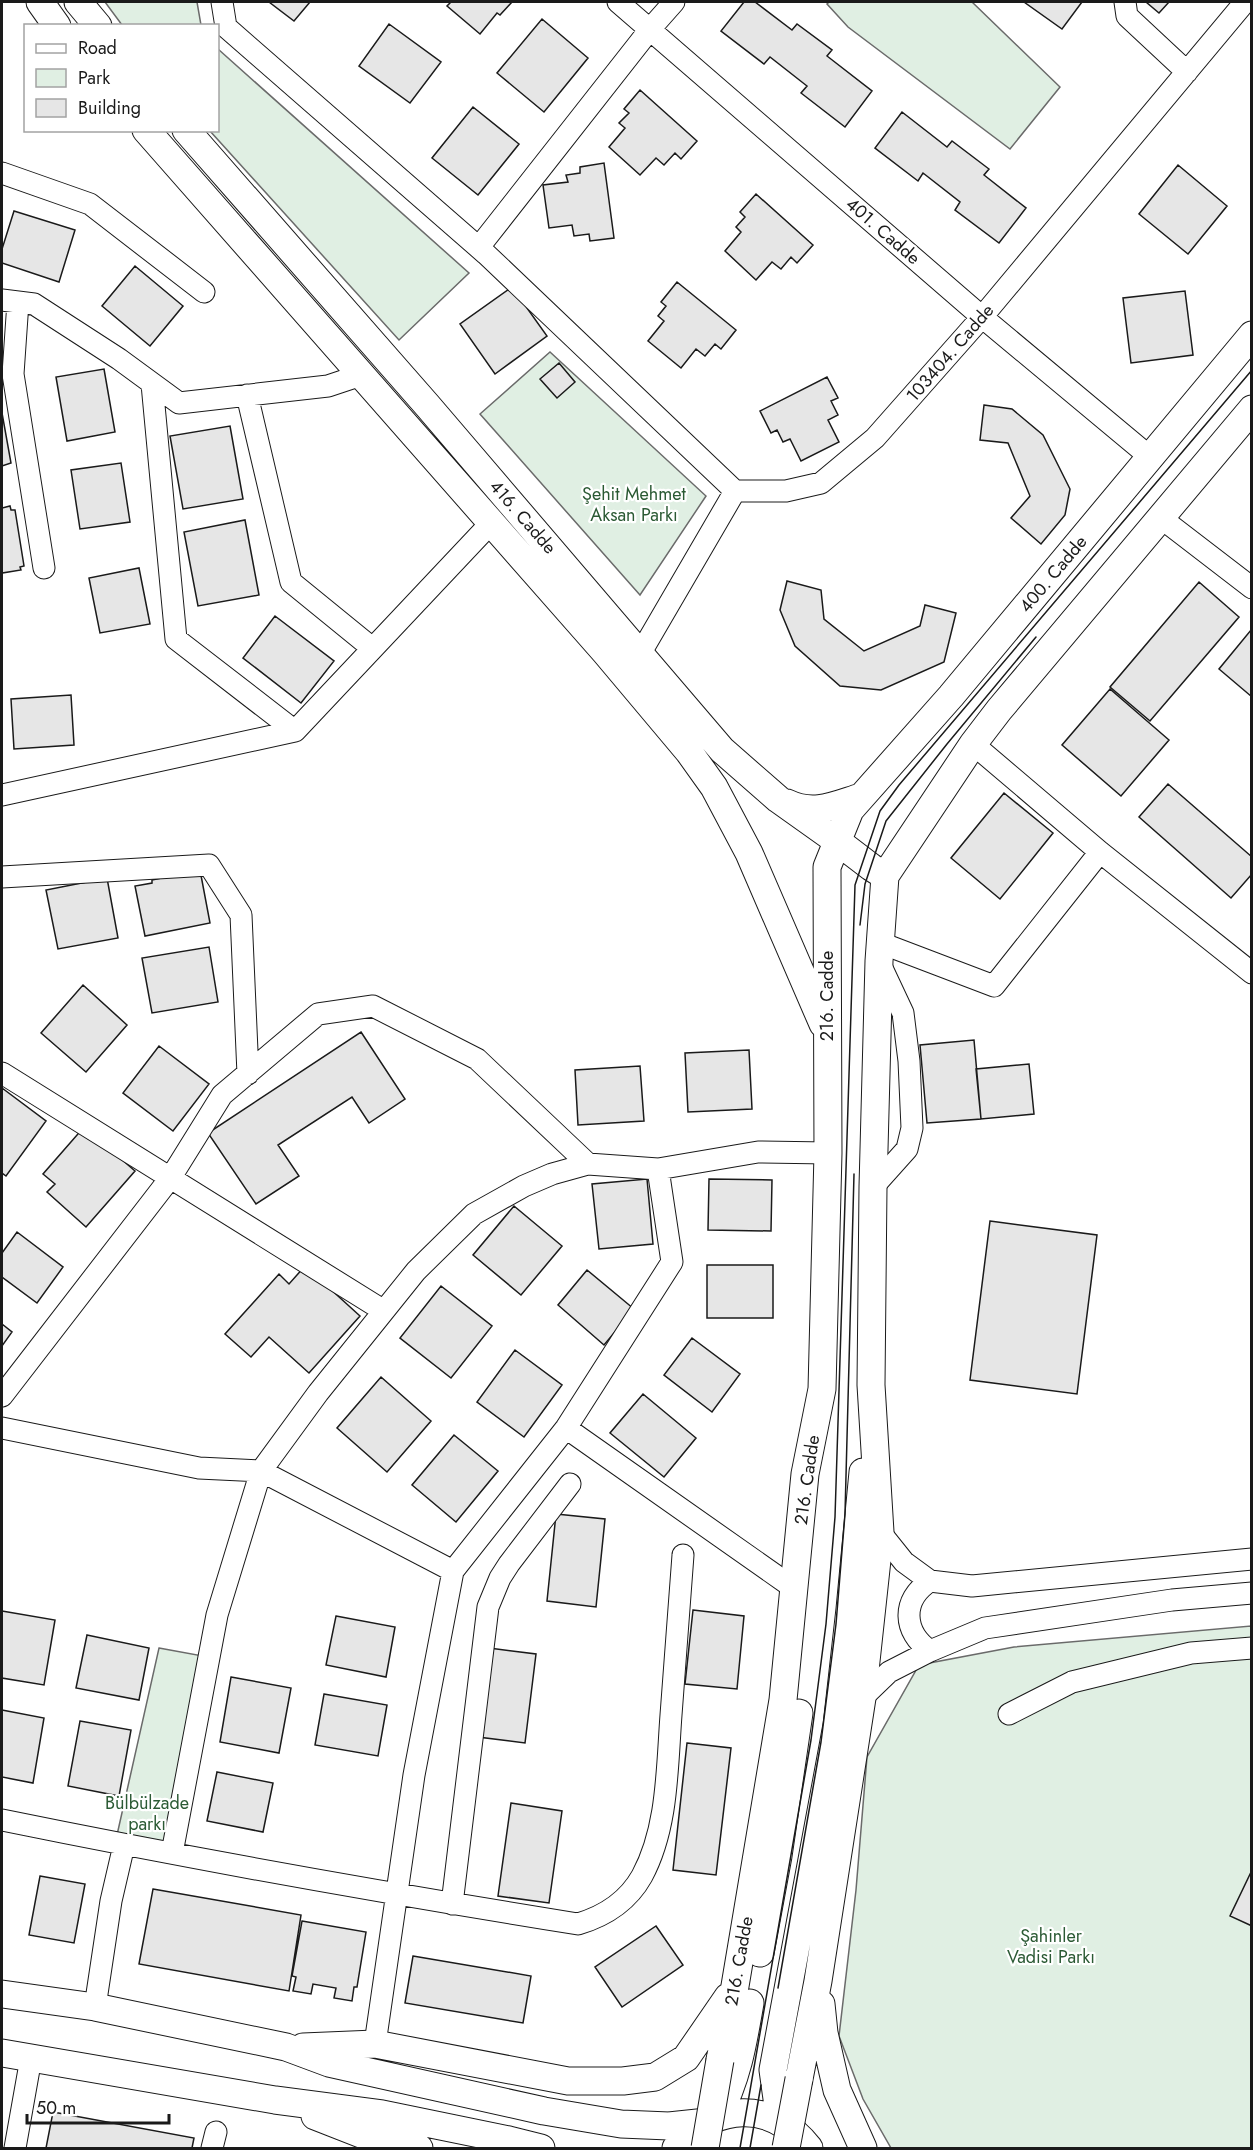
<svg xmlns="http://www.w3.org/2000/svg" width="1253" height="2150" font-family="Jost,sans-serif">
<rect width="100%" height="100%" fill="#fff"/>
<path fill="#e0efe3" stroke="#6a6a6a" stroke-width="1.5" d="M105,2H197L201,25H122Z
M829,2H972L1060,87L1010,149L848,27L827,4Z
M218,49L469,273L399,340L210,131L218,130Z
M550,352L706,496L640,595L480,414Z
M1251,1626V2148H891L863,2099L839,2036L856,1890L867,1757L919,1665L1014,1647Z
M159,1648L203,1656L166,1845L117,1835Z"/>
<path fill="#e6e6e6" stroke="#1a1a1a" stroke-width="1.5" d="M269,2H310L294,21Z
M451,2H512L500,15L497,13L480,34L447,6Z
M744,2H755L792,30L797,24L832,50L827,56L872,91L845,127L801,93L807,86L770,57L764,64L721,31Z
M1024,2H1082L1062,29Z
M1146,2H1169L1159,13Z
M542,19L588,58L544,112L497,73Z
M389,24L441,62L410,103L359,66Z
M640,90L697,141L681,159L675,153L664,165L656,158L640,175L609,147L625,128L619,123L629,113L624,109Z
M473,107L519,144L478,195L432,158Z
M902,112L947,147L952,141L989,169L984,175L1026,208L999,243L955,210L960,202L923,173L918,181L875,148Z
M604,163L614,238L590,241L589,234L574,236L572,225L549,228L543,185L568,182L566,175L580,173V167Z
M1178,165L1227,206L1188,254L1139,214Z
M756,194L813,245L797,263L791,257L781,269L772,262L756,280L725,251L741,232L736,227L745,217L740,212Z
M14,211L75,230L59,282L2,263V249Z
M135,266L183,306L150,346L102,306Z
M677,282L736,330L721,349L715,344L705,356L696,349L681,368L648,341L664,321L658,316L666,306L661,302Z
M512,287L547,336L495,374L460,324Z
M1185,291L1193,355L1131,363L1123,298Z
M559,363L575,382L557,398L540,379Z
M104,369L115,432L67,441L56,377Z
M827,377L838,398L831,401L838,415L828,420L839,442L801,461L790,439L783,442L777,430L771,433L760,411Z
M984,405L1012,409L1043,435L1070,489L1065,515L1041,544L1011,518L1030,496L1008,443L980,440Z
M2,413L11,463L2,466Z
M230,426L243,499L183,509L170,436Z
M121,463L130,522L80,529L71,470Z
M10,506L11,510H15L24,566L20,567L21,570L2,573V508Z
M245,520L259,595L198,606L184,532Z
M139,568L150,624L100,633L89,578Z
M787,581L821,590L824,619L864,651L920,626L925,605L956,613L944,662L881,690L840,686L795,646L780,610Z
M1199,582L1239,617L1150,721L1110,687Z
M275,616L334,661L301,703L243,658Z
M1251,630L1252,631V697L1219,669Z
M1110,689L1169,740L1121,796L1062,745Z
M71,695L74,745L14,749L11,699Z
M1168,784L1252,857V874L1231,898L1139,817Z
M1004,793L1053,833L1000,899L951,858Z
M200,870L210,923L145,936L135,886L152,883V880Z
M107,878L118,938L58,949L46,890Z
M209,947L218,1002L152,1013L142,958Z
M83,985L127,1025L86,1072L41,1033Z
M361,1032L405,1099L369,1123L352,1097L278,1145L299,1176L256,1204L208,1133Z
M974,1040L981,1119L927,1123L920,1045Z
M159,1046L209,1084L173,1131L123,1093Z
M749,1050L752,1109L688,1112L685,1053Z
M1029,1064L1034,1114L981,1119L976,1069Z
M640,1066L644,1121L578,1125L575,1070Z
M2,1088L46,1121L6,1176L2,1173Z
M84,1127L135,1171L86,1227L47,1192L55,1184L43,1174Z
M647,1179L653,1244L599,1249L592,1184Z
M709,1179L772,1180L771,1231L708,1230Z
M514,1206L562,1246L521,1295L473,1255Z
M990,1221L1097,1235L1077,1394L970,1380Z
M17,1232L63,1267L37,1303L2,1277V1253Z
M707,1265H773V1318H707Z
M305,1266L360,1316L309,1373L269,1337L251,1357L225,1334L279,1274L289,1284Z
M587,1270L634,1309L604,1345L558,1305Z
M441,1286L492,1326L451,1378L400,1338Z
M2,1324L12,1332L2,1346Z
M692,1338L740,1374L712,1412L664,1375Z
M515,1350L562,1385L524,1437L477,1402Z
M381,1377L431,1421L387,1472L337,1428Z
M643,1394L696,1438L664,1477L610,1433Z
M454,1435L498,1471L456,1522L412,1485Z
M556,1514L605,1519L596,1607L547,1601Z
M693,1610L744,1616L737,1689L685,1684Z
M2,1611L55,1620L44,1685L2,1678Z
M336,1616L395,1627L386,1677L326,1665Z
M87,1635L149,1648L139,1700L76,1688Z
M489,1648L536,1654L525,1743L478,1737Z
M231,1677L291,1688L279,1753L220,1742Z
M324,1694L387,1705L378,1756L315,1745Z
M2,1710L44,1718L33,1783L2,1777Z
M80,1721L131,1730L119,1796L68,1786Z
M687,1743L731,1748L716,1875L673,1870Z
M217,1772L273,1783L263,1832L207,1821Z
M511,1803L562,1811L549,1903L498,1896Z
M1252,1870V1926L1230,1916Z
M40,1876L85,1884L74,1943L29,1935Z
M153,1889L301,1915L289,1991L139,1964Z
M302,1921L366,1932L357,1987H354L352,2001L334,1998L336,1988L313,1984L311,1994L293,1991L296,1977L292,1976Z
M656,1926L683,1965L622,2007L595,1967Z
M413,1956L531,1976L523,2023L405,2003Z
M53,2112L194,2138L192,2148H46Z"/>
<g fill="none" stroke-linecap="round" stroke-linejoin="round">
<defs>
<path id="minor" d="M222,2L226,27L486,254L735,491
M618,2L982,317L1150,457
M1125,2L1127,16L1187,72
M2,173L90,204L204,292
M479,247L651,28L674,2
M2,300L34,304L119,359L179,403L328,386L361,375
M18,302L13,374L44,568
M152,384L176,639L295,731
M247,395L291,582L372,648
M1161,518L1252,588
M640,654L735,491H786L821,483L875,438L982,317L1245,2
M973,744L1100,852L1252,973
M2,795L295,731L491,523
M2,877L209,865L241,915L248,1074
M881,943L994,986L1100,852
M2,1073L384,1311
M873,1187L907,1149L912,1128L909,1061L903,1013L880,964
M2,1396L171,1177L222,1095L318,1014L373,1006L477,1059L588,1164
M2,1428L199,1468L261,1471L453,1571
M566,1428L795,1589
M880,1532L904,1562L930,1581L972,1586L1252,1559
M930,1581C901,1600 903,1632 930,1651
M862,1698L889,1672L930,1651L985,1628L1172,1600L1252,1593
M1009,1714L1072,1682L1191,1653L1252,1648
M2,1820C193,1859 385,1893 578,1924C605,1916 628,1901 642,1876C668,1828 667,1768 671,1715C675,1661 679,1608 683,1555
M172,1853L217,1615L261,1471L318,1393L416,1271L474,1214L524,1186L552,1174L588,1164L658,1169L758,1152L828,1153
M452,1904L488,1607L500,1578L509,1564L570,1484
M95,2007L111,1901L124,1845
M375,2044L414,1775L453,1571L566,1428L672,1262L658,1169
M15,2148L31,2058
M212,2148L216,2132"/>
<path id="major" d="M40,2L57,26
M78,2L98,26
M146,130L605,652L689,752L714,787L749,853L823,1024
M186,130L427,405L722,750L778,799L837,841L871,867L885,876
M787,803C814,816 835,805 861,797
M885,876L973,744L999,710L1252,409
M760,1953L778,1856L799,1713
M2,1994L95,2007L286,2047L329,2063L544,2111L621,2124L669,2126L707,2122
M821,2004L824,2033L837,2090L863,2148
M303,2047L375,2044L568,2081H623L655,2077L686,2058L728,1997
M2,2053L275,2100L382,2114L509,2140L541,2148
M720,2060L735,1986L783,1700L805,1474L822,1389L828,1153L827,867L850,810L951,696L1252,335
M799,2079L818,1981L862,1698L880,1532L871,1385L873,1187L879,961L885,876
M315,2116L379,2141L419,2148
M717,2117C737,2080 743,2044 750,2003
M795,2133L779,2113L773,2070L837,1725L850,1609L863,1472
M676,2148C715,2103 771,2099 809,2148"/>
</defs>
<use href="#minor" stroke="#1a1a1a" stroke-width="23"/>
<use href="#major" stroke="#1a1a1a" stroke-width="29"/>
<use href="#minor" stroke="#fff" stroke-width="21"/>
<use href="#major" stroke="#fff" stroke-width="27"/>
<path stroke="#1a1a1a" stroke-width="1.5" d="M860,925L865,884L886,821L947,744L1036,637
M778,1988L821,1742L836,1624L845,1514L854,1174
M740,2148L811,1740L826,1624L835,1517L855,885L880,811L899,785L1252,370
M750,2148L761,2085"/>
<defs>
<path id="major-bridge" d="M705,2148L720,2060
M786,2148L799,2079"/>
</defs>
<use href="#major-bridge" stroke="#1a1a1a" stroke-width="29" stroke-linecap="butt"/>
<use href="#major-bridge" stroke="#fff" stroke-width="27"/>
</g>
<g text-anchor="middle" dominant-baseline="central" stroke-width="4.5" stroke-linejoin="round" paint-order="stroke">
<g font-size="18" fill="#1a1a1a" stroke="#fff">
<text transform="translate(883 231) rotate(41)">401. Cadde</text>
<text transform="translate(950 353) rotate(-49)">103404. Cadde</text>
<text transform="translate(523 517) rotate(49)">416. Cadde</text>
<text transform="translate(1053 574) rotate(-50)">400. Cadde</text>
<text transform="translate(827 996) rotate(-90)">216. Cadde</text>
<text transform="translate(807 1480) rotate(-82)">216. Cadde</text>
<text transform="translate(739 1961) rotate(-80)">216. Cadde</text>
</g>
<g font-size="18" fill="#2b5a34" stroke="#fff">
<text x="634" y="494">Şehit Mehmet<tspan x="634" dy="21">Aksan Parkı</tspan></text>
<text x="147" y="1803">Bülbülzade<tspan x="147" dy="21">parkı</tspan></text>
<text x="1051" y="1936">Şahinler<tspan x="1051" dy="21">Vadisi Parkı</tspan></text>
</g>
</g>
<rect width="1253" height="2150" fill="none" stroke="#1a1a1a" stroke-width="6"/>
<rect x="24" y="24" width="195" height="108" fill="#ffffff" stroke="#a3a3a3" stroke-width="1.5"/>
<rect x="36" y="44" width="30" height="9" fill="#ffffff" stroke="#a3a3a3" stroke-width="1.5"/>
<text x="78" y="54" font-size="18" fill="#1a1a1a">Road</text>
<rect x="36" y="69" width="30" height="18" fill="#e0efe3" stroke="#a3a3a3" stroke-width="1.5"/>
<text x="78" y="84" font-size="18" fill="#1a1a1a">Park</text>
<rect x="36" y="99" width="30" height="18" fill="#e6e6e6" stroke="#a3a3a3" stroke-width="1.5"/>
<text x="78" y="114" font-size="18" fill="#1a1a1a">Building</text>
<path d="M27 2114v9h142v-9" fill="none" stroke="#1a1a1a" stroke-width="3"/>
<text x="36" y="2114" font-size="18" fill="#1a1a1a" stroke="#ffffff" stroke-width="4.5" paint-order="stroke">50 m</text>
</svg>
